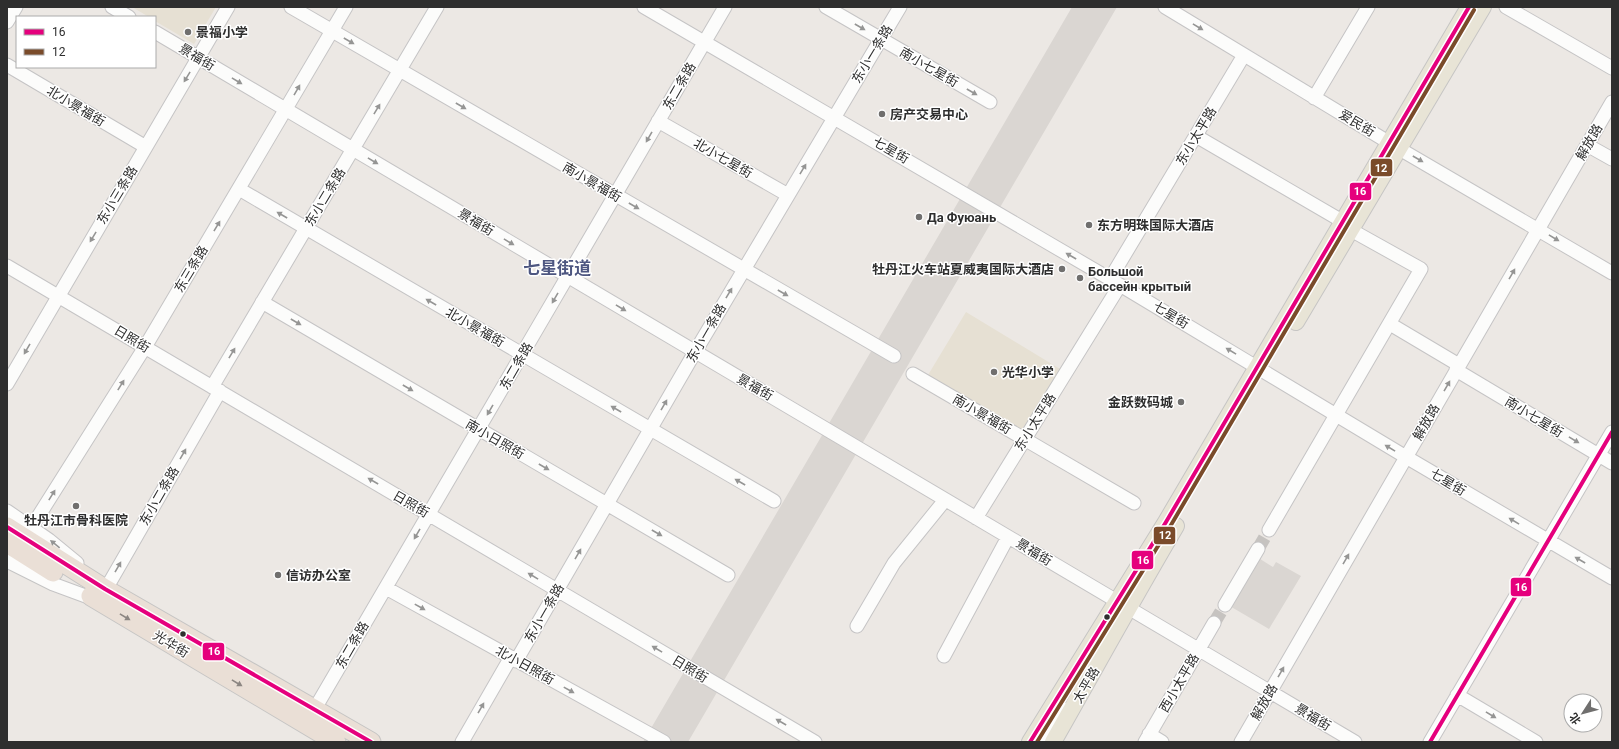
<svg xmlns="http://www.w3.org/2000/svg" width="1619" height="749" font-family="Roboto,'Noto Sans SC',sans-serif">
<rect width="100%" height="100%" fill="#ece8e4"/>
<path fill="#e6e0d3" d="M132,7H216L194,44L155,21V17H149Z
M966,312L1060,369L1022,432L928,375Z"/>
<path fill="#dad6d2" d="M1072,7H1117L688,742H643Z
M1257,557L1273,567L1276,562L1301,576L1269,629L1228,605Z"/>
<g fill="none" stroke-linecap="round" stroke-linejoin="round">
<path stroke="#c6c3c0" stroke-width="13" stroke-dasharray="13 6" stroke-linecap="butt" d="M1258,549L1269,530
M1214,623L1225,605"/>
<defs>
<path id="minor" d="M112,7L129,17
M291,7L894,356
M644,7L1110,279L1406,457L1612,578
M826,7L990,102
M1165,7L1398,148L1612,273
M1506,7L1612,68
M7,22L16,7
M155,32L1355,742
M7,65L146,147
M1314,98L1368,7
M658,121L788,195
M1196,136L1342,221
M1587,145L1612,159
M239,189L774,501
M7,266L815,742
M1110,279L1244,55
M262,302L728,575
M1390,324L1459,365
M1456,370L1612,463
M913,374L1134,503
M7,384L228,7
M212,387L437,7
M7,511L49,540L77,563
M976,518L1120,285
M31,528L145,347L346,7
M1269,530L1421,269L1351,230
M7,561L53,584L99,601L220,391
M386,588L664,742
M1225,605L1258,549
M857,626L894,563L945,500
M944,656L1008,537
M516,661L695,352L900,7
M1457,695L1536,742
M310,717L725,7
M1149,734L1162,742
M462,742L511,657
M1043,742L1063,709
M1145,742L1214,623
M1241,742L1612,102
M1430,742L1612,432"/>
<path id="major" d="M1296,322L1483,7
M1030,742L1166,522L1469,7
M1053,742C1094,670 1134,597 1176,526"/>
<path id="highway" d="M7,527L105,589L371,742
M7,543L53,572
M91,596L336,742"/>
</defs>
<use href="#minor" stroke="#c5c4c5" stroke-width="15"/>
<use href="#major" stroke="#c6c5c4" stroke-width="18"/>
<use href="#highway" stroke="#c6c5c4" stroke-width="21"/>
<use href="#minor" stroke="#fcfcfb" stroke-width="13"/>
<use href="#major" stroke="#e8e4d6" stroke-width="16"/>
<use href="#highway" stroke="#eadfd6" stroke-width="19"/>
<defs>
<path id="bus-1" d="M7,527L105,589L371,742
M1030,742L1166,522L1469,7
M1430,742L1612,432"/>
<path id="bus-2" d="M1037,742L1171,525L1474,10"/>
</defs>
<use href="#bus-1" stroke="#fff" stroke-width="7"/>
<use href="#bus-2" stroke="#fff" stroke-width="7"/>
<use href="#bus-1" stroke="#e5007d" stroke-width="4"/>
<use href="#bus-2" stroke="#7a4b2a" stroke-width="4"/>
</g>
<defs><path id="oneway-solid" d="M-6-.8H1V-3.2L6.5 0L1 3.2V.8H-6Z"/></defs>
<g fill="#959594">
<use href="#oneway-solid" transform="translate(860 27) rotate(30)"/>
<use href="#oneway-solid" transform="translate(1198 27) rotate(31)"/>
<use href="#oneway-solid" transform="translate(349 41) rotate(30)"/>
<use href="#oneway-solid" transform="translate(187 77) rotate(121)"/>
<use href="#oneway-solid" transform="translate(237 81) rotate(31)"/>
<use href="#oneway-solid" transform="translate(297 90) rotate(-60)"/>
<use href="#oneway-solid" transform="translate(972 92) rotate(30)"/>
<use href="#oneway-solid" transform="translate(461 106) rotate(30)"/>
<use href="#oneway-solid" transform="translate(377 109) rotate(-59)"/>
<use href="#oneway-solid" transform="translate(649 137) rotate(120)"/>
<use href="#oneway-solid" transform="translate(1418 159) rotate(30)"/>
<use href="#oneway-solid" transform="translate(373 161) rotate(31)"/>
<use href="#oneway-solid" transform="translate(803 169) rotate(-59)"/>
<use href="#oneway-solid" transform="translate(634 206) rotate(30)"/>
<use href="#oneway-solid" transform="translate(282 215) rotate(-150)"/>
<use href="#oneway-solid" transform="translate(217 226) rotate(-59)"/>
<use href="#oneway-solid" transform="translate(93 237) rotate(121)"/>
<use href="#oneway-solid" transform="translate(1554 238) rotate(31)"/>
<use href="#oneway-solid" transform="translate(509 242) rotate(31)"/>
<use href="#oneway-solid" transform="translate(1071 256) rotate(-150)"/>
<use href="#oneway-solid" transform="translate(1512 274) rotate(-60)"/>
<use href="#oneway-solid" transform="translate(729 293) rotate(-59)"/>
<use href="#oneway-solid" transform="translate(783 293) rotate(30)"/>
<use href="#oneway-solid" transform="translate(555 298) rotate(120)"/>
<use href="#oneway-solid" transform="translate(431 302) rotate(-150)"/>
<use href="#oneway-solid" transform="translate(621 308) rotate(31)"/>
<use href="#oneway-solid" transform="translate(296 322) rotate(30)"/>
<use href="#oneway-solid" transform="translate(27 349) rotate(120)"/>
<use href="#oneway-solid" transform="translate(1231 351) rotate(-149)"/>
<use href="#oneway-solid" transform="translate(232 353) rotate(-59)"/>
<use href="#oneway-solid" transform="translate(121 385) rotate(-58)"/>
<use href="#oneway-solid" transform="translate(1447 386) rotate(-60)"/>
<use href="#oneway-solid" transform="translate(408 388) rotate(30)"/>
<use href="#oneway-solid" transform="translate(664 405) rotate(-60)"/>
<use href="#oneway-solid" transform="translate(616 409) rotate(-150)"/>
<use href="#oneway-solid" transform="translate(490 410) rotate(120)"/>
<use href="#oneway-solid" transform="translate(1574 440) rotate(31)"/>
<use href="#oneway-solid" transform="translate(1390 448) rotate(-149)"/>
<use href="#oneway-solid" transform="translate(183 454) rotate(-60)"/>
<use href="#oneway-solid" transform="translate(544 467) rotate(30)"/>
<use href="#oneway-solid" transform="translate(373 481) rotate(-150)"/>
<use href="#oneway-solid" transform="translate(740 482) rotate(-150)"/>
<use href="#oneway-solid" transform="translate(52 495) rotate(-58)"/>
<use href="#oneway-solid" transform="translate(1514 521) rotate(-149)"/>
<use href="#oneway-solid" transform="translate(657 533) rotate(30)"/>
<use href="#oneway-solid" transform="translate(417 534) rotate(120)"/>
<use href="#oneway-solid" transform="translate(55 544) rotate(-141)"/>
<use href="#oneway-solid" transform="translate(578 554) rotate(-60)"/>
<use href="#oneway-solid" transform="translate(1346 559) rotate(-60)"/>
<use href="#oneway-solid" transform="translate(1580 560) rotate(-150)"/>
<use href="#oneway-solid" transform="translate(118 567) rotate(-60)"/>
<use href="#oneway-solid" transform="translate(533 576) rotate(-149)"/>
<use href="#oneway-solid" transform="translate(420 607) rotate(29)"/>
<use href="#oneway-solid" transform="translate(657 649) rotate(-149)"/>
<use href="#oneway-solid" transform="translate(1281 672) rotate(-60)"/>
<use href="#oneway-solid" transform="translate(569 690) rotate(29)"/>
<use href="#oneway-solid" transform="translate(481 708) rotate(-60)"/>
<use href="#oneway-solid" transform="translate(1491 715) rotate(31)"/>
<use href="#oneway-solid" transform="translate(781 722) rotate(-150)"/>
</g>
<g fill="#8c8682">
<use href="#oneway-solid" transform="translate(125 617) rotate(31)"/>
<use href="#oneway-solid" transform="translate(237 683) rotate(31)"/>
</g>
<g fill="#706f6e" stroke="#fff" stroke-width="1.5">
<circle cx="188" cy="32" r="4"/>
<circle cx="882" cy="114" r="4"/>
<circle cx="919" cy="217" r="4"/>
<circle cx="1089" cy="225" r="4"/>
<circle cx="1062" cy="269" r="4"/>
<circle cx="1080" cy="278" r="4"/>
<circle cx="994" cy="372" r="4"/>
<circle cx="1181" cy="402" r="4"/>
<circle cx="76" cy="506" r="4"/>
<circle cx="278" cy="575" r="4"/>
</g>
<g fill="#2e2e2e" stroke="#fff" stroke-width="1.5">
<circle cx="1107" cy="617" r="3.5"/>
<circle cx="183" cy="634" r="3.5"/>
</g>
<g text-anchor="middle" dominant-baseline="central" stroke-width="3" stroke-linejoin="round" paint-order="stroke">
<g font-size="13" font-weight="bold" fill="#2e2e2e" stroke="#fff" text-anchor="start">
<text x="196" y="32">景福小学</text>
<text x="890" y="114">房产交易中心</text>
<text x="927" y="217">Да Фуюань</text>
<text x="1097" y="225">东方明珠国际大酒店</text>
<text x="1054" y="269" text-anchor="end">牡丹江火车站夏威夷国际大酒店</text>
<text x="1088" y="271">Большой<tspan x="1088" dy="15">бассейн крытый</tspan></text>
<text x="1002" y="372">光华小学</text>
<text x="1173" y="402" text-anchor="end">金跃数码城</text>
<text x="76" y="520" text-anchor="middle">牡丹江市骨科医院</text>
<text x="286" y="575">信访办公室</text>
</g>
<g font-size="13" fill="#2e2e2e" stroke="#fff">
<text transform="translate(872 54) rotate(-59)">东小一条路</text>
<text transform="translate(197 57) rotate(31)">景福街</text>
<text transform="translate(929 67) rotate(30)">南小七星街</text>
<text transform="translate(679 86) rotate(-60)">东二条路</text>
<text transform="translate(76 106) rotate(31)">北小景福街</text>
<text transform="translate(1357 123) rotate(31)">爱民街</text>
<text transform="translate(1196 136) rotate(-59)">东小太平路</text>
<text transform="translate(1589 142) rotate(-60)">解放路</text>
<text transform="translate(891 150) rotate(30)">七星街</text>
<text transform="translate(723 158) rotate(30)">北小七星街</text>
<text transform="translate(592 182) rotate(30)">南小景福街</text>
<text transform="translate(117 195) rotate(-59)">东小三条路</text>
<text transform="translate(325 197) rotate(-59)">东小二条路</text>
<text transform="translate(476 222) rotate(31)">景福街</text>
<text transform="translate(191 269) rotate(-59)">东三条路</text>
<text transform="translate(1171 315) rotate(31)">七星街</text>
<text transform="translate(475 327) rotate(30)">北小景福街</text>
<text transform="translate(706 333) rotate(-60)">东小一条路</text>
<text transform="translate(132 339) rotate(31)">日照街</text>
<text transform="translate(516 366) rotate(-60)">东二条路</text>
<text transform="translate(755 387) rotate(30)">景福街</text>
<text transform="translate(982 414) rotate(30)">南小景福街</text>
<text transform="translate(1534 417) rotate(31)">南小七星街</text>
<text transform="translate(1035 422) rotate(-58)">东小太平路</text>
<text transform="translate(1426 422) rotate(-60)">解放路</text>
<text transform="translate(495 439) rotate(30)">南小日照街</text>
<text transform="translate(1448 482) rotate(31)">七星街</text>
<text transform="translate(159 496) rotate(-60)">东小二条路</text>
<text transform="translate(411 504) rotate(30)">日照街</text>
<text transform="translate(1034 552) rotate(31)">景福街</text>
<text transform="translate(544 613) rotate(-60)">东小一条路</text>
<text transform="translate(171 644) rotate(31)">光华街</text>
<text transform="translate(352 645) rotate(-60)">东二条路</text>
<text transform="translate(525 665) rotate(29)">北小日照街</text>
<text transform="translate(690 669) rotate(31)">日照街</text>
<text transform="translate(1179 683) rotate(-60)">西小太平路</text>
<text transform="translate(1086 685) rotate(-60)">太平路</text>
<text transform="translate(1264 702) rotate(-60)">解放路</text>
<text transform="translate(1313 717) rotate(31)">景福街</text>
</g>
<g font-size="17" font-weight="bold" fill="#4d5680" stroke="#fff">
<text x="557" y="268">七星街道</text>
</g>
</g>
<g stroke="#fff" stroke-width="1.5">
<rect x="1370" y="158" width="23" height="19" rx="4" fill="#7a4b2a"/>
<rect x="1349" y="182" width="23" height="19" rx="4" fill="#e5007d"/>
<rect x="1153" y="526" width="23" height="19" rx="4" fill="#7a4b2a"/>
<rect x="1131" y="550" width="23" height="20" rx="4" fill="#e5007d"/>
<rect x="1510" y="577" width="22" height="20" rx="4" fill="#e5007d"/>
<rect x="202" y="642" width="23" height="19" rx="4" fill="#e5007d"/>
</g>
<g font-size="11" text-anchor="middle" font-weight="bold" fill="#fff">
<text x="1381" y="172">12</text>
<text x="1360" y="195">16</text>
<text x="1165" y="539">12</text>
<text x="1143" y="564">16</text>
<text x="1521" y="591">16</text>
<text x="214" y="655">16</text>
</g>
<rect width="1619" height="749" fill="none" stroke="#2e2e2e" stroke-width="16"/>
<rect x="16" y="16" width="140" height="52" fill="#ffffff" stroke="#ababab"/>
<rect x="24" y="29" width="20" height="6" fill="#e5007d" stroke="#ababab"/>
<text x="52" y="36" font-size="12" fill="#2e2e2e">16</text>
<rect x="24" y="49" width="20" height="6" fill="#7a4b2a" stroke="#ababab"/>
<text x="52" y="56" font-size="12" fill="#2e2e2e">12</text>
<g transform="translate(1583 713) rotate(234)"><circle r="19" fill="#ffffff" stroke="#ababab"/>
<path d="M0-3L7 15L0 10L-7 15Z" fill="#706f6e"/>
<text y="-6" font-size="11" font-weight="bold" text-anchor="middle" fill="#2e2e2e">北</text>
</g>
</svg>
